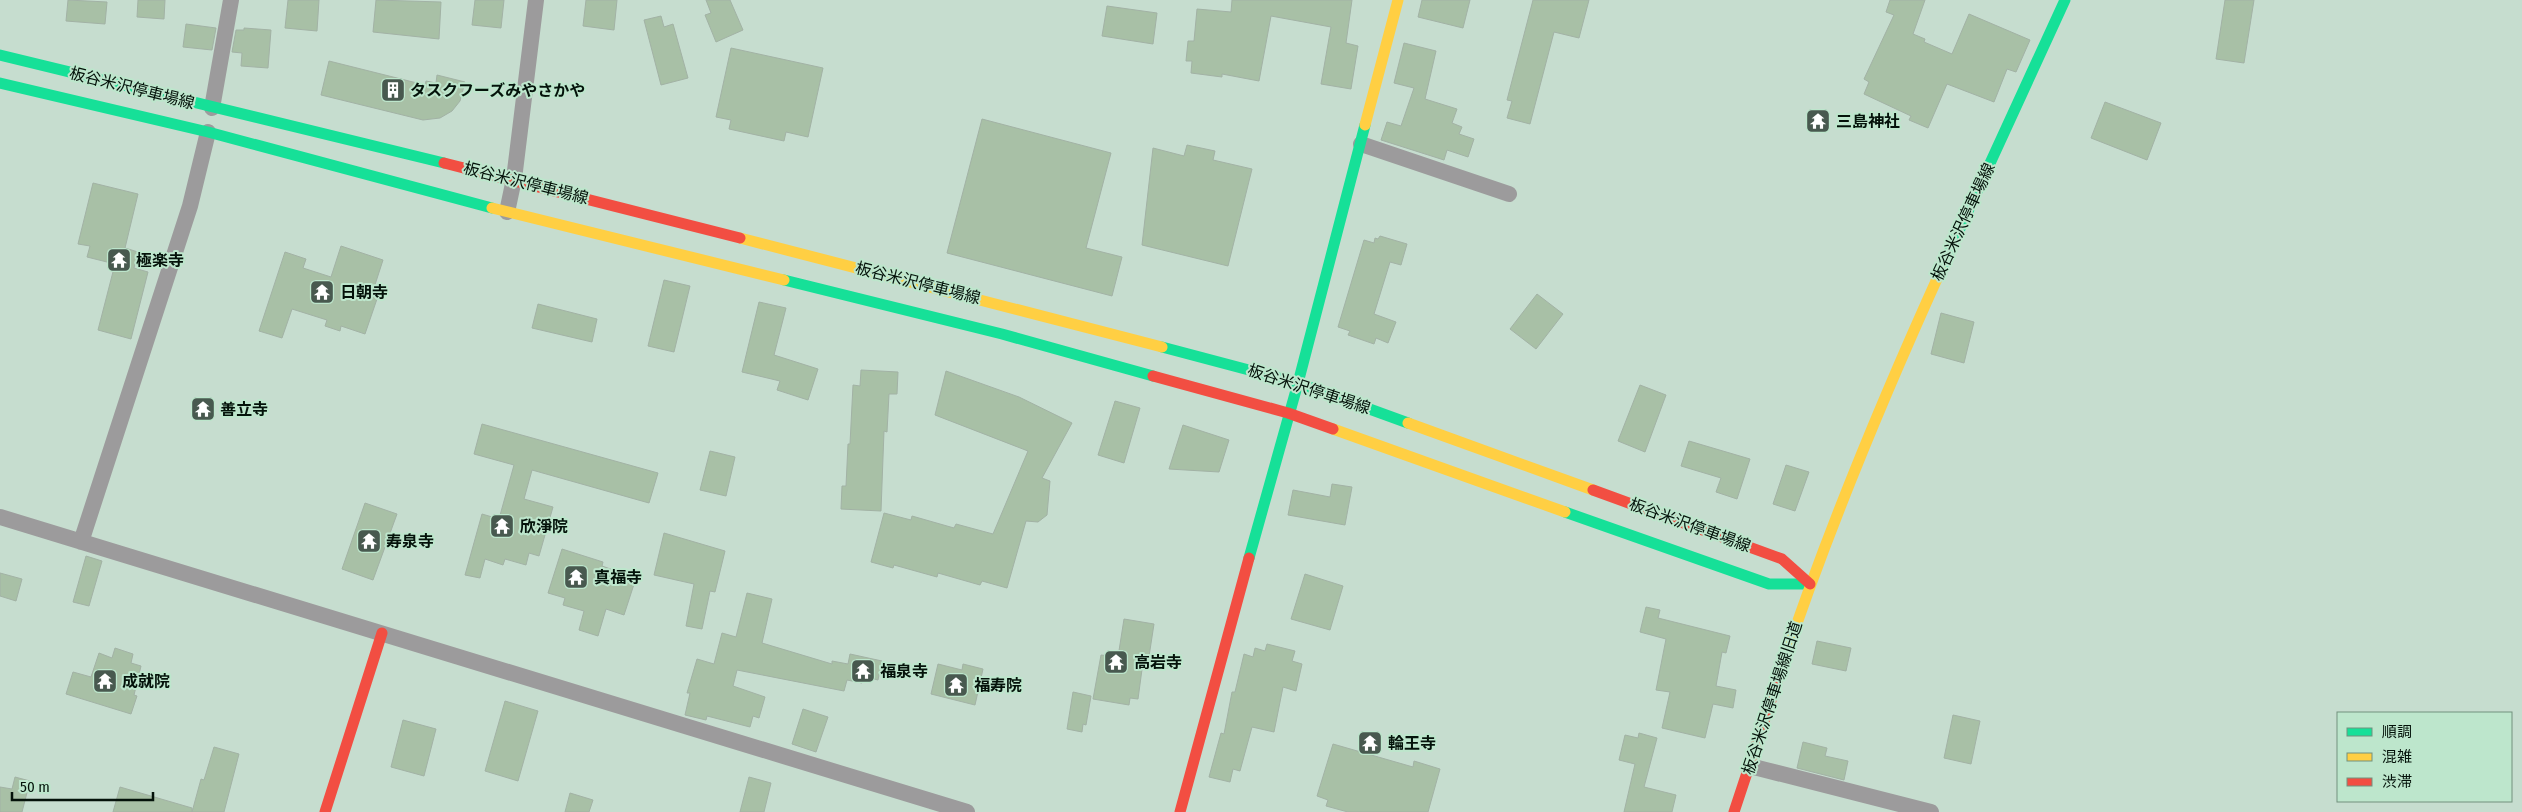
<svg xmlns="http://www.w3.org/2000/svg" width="2522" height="812" font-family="'Fira Sans Condensed','Noto Sans JP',sans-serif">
<rect width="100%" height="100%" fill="#c6ddcf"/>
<path fill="#a8c0a6" stroke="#a2b2a5" d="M68,0L107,2L105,24L66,21Z
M138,0H165L164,19L137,17Z
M288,0H319L317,31L285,28Z
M376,0L441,2L439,39L373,32Z
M475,0H504L501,28L472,25Z
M586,0H617L614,30L583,26Z
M706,0H730L743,30L716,42L705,15L711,13Z
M1232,0H1352L1346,43L1358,46L1351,89L1321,84L1331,27L1271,16L1259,81L1222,74V77L1191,73L1192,61H1186L1188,41H1194L1197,9L1231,12Z
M1422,0H1470L1463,28L1418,17Z
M1533,0H1589L1579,38L1554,32L1530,124L1507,118L1512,101L1507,100Z
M1890,0H1925L1913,34L1925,39L1924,42L1952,54L1969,14L2030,40L2016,72L2007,69L1994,102L1947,84L1928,128L1909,120L1911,116L1864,94L1869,82L1864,79L1894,15L1886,12Z
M2225,0H2254L2244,63L2216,59Z
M1107,6L1157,13L1153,44L1102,36Z
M661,16L664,27L673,24L688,78L661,85L644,20Z
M186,24L216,28L212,50L183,47Z
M244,28L271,30L268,68L241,66L242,53L232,52L236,30H244Z
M1404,43L1436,51L1425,99L1457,109L1452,123L1462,127L1459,134L1474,139L1468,157L1447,150L1444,160L1381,140L1387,122L1401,126L1414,88L1394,83Z
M731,48L823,68L808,137L786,132L784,141L729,129L731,120L716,117Z
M329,61L425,85L426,81L436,83L437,75L465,82L460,101L452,111L440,118L423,120L321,95Z
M2105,102L2161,123L2147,160L2091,138Z
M982,119L1111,153L1086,248L1122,257L1112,296L947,253Z
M1187,145L1215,151L1213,160L1252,169L1228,266L1142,245L1153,148L1184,156Z
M93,183L138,194L125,248L138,252L134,268L148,272L131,339L98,330L115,264L87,257L90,246L78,244Z
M1380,236L1407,244L1401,265L1390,262L1374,314L1396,322L1388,343L1376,338L1374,344L1348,335L1350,331L1338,327L1364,240L1374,243L1375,238L1378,239Z
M341,246L383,260L372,294L378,296L365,334L341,326L340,331L325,326L327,320L292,309L282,338L259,331L285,252L306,259L303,268L331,277Z
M664,280L690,286L674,352L648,346Z
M1537,294L1563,314L1536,349L1510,329Z
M759,302L786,308L774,355L818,369L808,400L777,390L780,381L742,372Z
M538,304L597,319L592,342L532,328Z
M1941,313L1974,322L1964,363L1931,354Z
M861,370L898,372L897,394H889L887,432L884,431L881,511L841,509L842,486H846L848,444H850L853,385L860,386Z
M946,371L1019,397L1072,423L1042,478L1050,481L1047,515L1038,522L1026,521L1007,588L982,581L980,585L938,573L937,577L894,565L893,568L871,562L884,513L911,520L912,516L954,528L956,524L993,534L1028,451L935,415Z
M1640,385L1666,395L1645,452L1618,441Z
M1115,401L1140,408L1124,463L1098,455Z
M482,424L658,473L649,503L532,470L524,499L553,507L539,556L529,553L526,565L505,559L503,565L485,559L480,578L465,575L482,514L499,519L514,465L474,454Z
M1183,425L1229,440L1219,472L1169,469Z
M1689,441L1750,459L1737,499L1716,492L1721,478L1681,466Z
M710,451L735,457L726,496L700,490Z
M1786,465L1809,472L1795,511L1773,504Z
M1332,484L1352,487L1345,525L1288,515L1293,490L1330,497Z
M365,503L397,514L373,580L342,569Z
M664,533L725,551L715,592L710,591L702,629L686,626L694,584L654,575Z
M562,549L603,562L602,566L636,578L624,615L606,609L598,636L579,630L584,611L563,605L565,598L548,593Z
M86,556L102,561L89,606L73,602Z
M0,573L22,579L16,601L0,596Z
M1305,574L1343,586L1330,630L1291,619Z
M747,593L772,599L762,643L832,664V661L848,664L850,654L882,661L878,680L863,676L862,683L847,680L844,691L737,670L733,686L765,697L759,718L753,716L750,727L707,716L706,720L685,715L690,693H687L697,659L714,664L722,633L736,637Z
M1646,607L1660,610L1658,618L1730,636L1726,653L1722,652L1716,686L1736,690L1733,708L1713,704L1705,738L1662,728L1670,692L1656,690L1666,639L1640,632Z
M1124,619L1154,624L1148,663L1143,662L1138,699L1130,698L1129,705L1093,699L1101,655L1118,657Z
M1817,641L1851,648L1846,671L1812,664Z
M1267,644L1295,651L1292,661L1302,664L1296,691L1283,687L1274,732L1252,727L1240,771L1233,769L1230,782L1209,777L1221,733L1224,734L1232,692H1235L1244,654L1253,657L1255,648L1265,651Z
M115,648L133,654L131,663L141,666L134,695L137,696L131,714L66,694L73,672L91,677L99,653L112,658Z
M938,664L962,670L963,664L983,669L975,705L931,694Z
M1073,692L1091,696L1086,725L1083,724L1082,732L1067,729Z
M505,701L538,711L518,781L485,771Z
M803,709L828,717L816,752L792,744Z
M1953,715L1980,721L1971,764L1944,758Z
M403,720L436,729L424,776L391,767Z
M1639,733L1657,738L1644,787L1676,795L1672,812H1624L1635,764L1619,760L1625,735L1638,738Z
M1803,742L1827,748L1825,756L1848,761L1844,780L1797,768Z
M1333,744L1413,767L1414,761L1440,769L1428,812H1348L1326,806L1328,800L1317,796Z
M214,747L239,754L224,812H192L201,779L204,780Z
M15,777L30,781L22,812H0V787L12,789Z
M749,777L771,783L764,812H740Z
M120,787L192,808V812H113Z
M570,793L593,800L589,812H565Z"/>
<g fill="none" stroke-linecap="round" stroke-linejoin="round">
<path stroke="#9c9b9c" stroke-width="16" d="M212,108L231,0
M1361,144L1509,194
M507,212L514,179L536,0
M0,517L967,812
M81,542L190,206L208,132
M1750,766L1931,812"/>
<path stroke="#16e098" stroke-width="11" d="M0,55L444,163
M0,83L208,132L492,208
M1941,270L2065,0
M784,280L1002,334L1153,376
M1162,347L1298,383L1408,423
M1565,512L1769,584H1810
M1249,558L1298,383L1365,125"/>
<path stroke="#ffcf43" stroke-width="11" d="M1365,125L1398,0
M492,208L784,280
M740,238L1162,347
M1408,423L1593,490
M1333,429L1565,512
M1782,667C1827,532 1882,400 1941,270"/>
<path stroke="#f24e42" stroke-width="11" d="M444,163L740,238
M1153,376L1288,413L1333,429
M1593,490L1782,559L1810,584
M325,812L382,633
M1180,812L1249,558
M1734,812L1782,667"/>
</g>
<defs>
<symbol id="building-square" viewBox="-11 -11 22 22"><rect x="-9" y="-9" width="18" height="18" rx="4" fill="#48594f" stroke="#bde6cc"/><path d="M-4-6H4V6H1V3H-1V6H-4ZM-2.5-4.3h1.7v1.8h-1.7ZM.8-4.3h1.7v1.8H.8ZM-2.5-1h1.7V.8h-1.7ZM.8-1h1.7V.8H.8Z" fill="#fff"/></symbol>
<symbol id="temple-square" viewBox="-11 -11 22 22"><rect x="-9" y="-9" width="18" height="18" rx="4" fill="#48594f" stroke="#bde6cc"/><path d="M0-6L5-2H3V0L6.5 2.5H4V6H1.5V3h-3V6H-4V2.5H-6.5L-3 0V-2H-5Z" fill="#fff"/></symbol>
</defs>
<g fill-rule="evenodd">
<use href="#building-square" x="379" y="76" width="28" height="28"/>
<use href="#temple-square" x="1804" y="107" width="28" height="28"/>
<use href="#temple-square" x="105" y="246" width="28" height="28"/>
<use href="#temple-square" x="308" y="278" width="28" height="28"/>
<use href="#temple-square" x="189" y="395" width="28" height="28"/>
<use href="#temple-square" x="488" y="512" width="28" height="28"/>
<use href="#temple-square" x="355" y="527" width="28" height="28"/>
<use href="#temple-square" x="562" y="563" width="28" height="28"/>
<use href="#temple-square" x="1102" y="648" width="28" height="28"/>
<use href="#temple-square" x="849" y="657" width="28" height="28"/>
<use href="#temple-square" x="91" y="667" width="28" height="28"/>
<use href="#temple-square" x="942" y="671" width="28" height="28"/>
<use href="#temple-square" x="1356" y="729" width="28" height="28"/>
</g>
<g text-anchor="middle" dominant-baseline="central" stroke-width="4" stroke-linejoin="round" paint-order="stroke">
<g font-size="16" fill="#04120a" stroke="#bde6cc">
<text transform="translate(132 88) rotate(14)">板谷米沢停車場線</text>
<text transform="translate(526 183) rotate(14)">板谷米沢停車場線</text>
<text transform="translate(1963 222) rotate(-65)">板谷米沢停車場線</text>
<text transform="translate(918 283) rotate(14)">板谷米沢停車場線</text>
<text transform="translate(1309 389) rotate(18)">板谷米沢停車場線</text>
<text transform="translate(1690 525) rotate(20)">板谷米沢停車場線</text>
<text transform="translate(1772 698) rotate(-72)">板谷米沢停車場線旧道</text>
</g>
<g font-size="16" font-weight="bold" fill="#04120a" stroke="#bde6cc" text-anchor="start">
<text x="410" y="90">タスクフーズみやさかや</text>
<text x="1836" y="121">三島神社</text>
<text x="136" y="260">極楽寺</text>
<text x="340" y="292">日朝寺</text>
<text x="220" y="409">善立寺</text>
<text x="520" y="526">欣淨院</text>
<text x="386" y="541">寿泉寺</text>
<text x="594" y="577">真福寺</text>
<text x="1134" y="662">高岩寺</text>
<text x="880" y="671">福泉寺</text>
<text x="122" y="681">成就院</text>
<text x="974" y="685">福寿院</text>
<text x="1388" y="743">輪王寺</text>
</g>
</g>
<rect x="2337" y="712" width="175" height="90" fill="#bde6cc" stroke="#73917e"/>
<rect x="2347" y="728" width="25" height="8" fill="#16e098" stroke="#73917e"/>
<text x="2382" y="737" font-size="15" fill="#04120a">順調</text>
<rect x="2347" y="753" width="25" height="8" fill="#ffcf43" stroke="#73917e"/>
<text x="2382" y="762" font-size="15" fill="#04120a">混雑</text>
<rect x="2347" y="778" width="25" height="8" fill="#f24e42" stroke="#73917e"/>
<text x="2382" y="787" font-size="15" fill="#04120a">渋滞</text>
<path d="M12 792v8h141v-8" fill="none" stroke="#04120a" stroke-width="2.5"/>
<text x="20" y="792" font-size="15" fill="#04120a" stroke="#bde6cc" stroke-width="4" paint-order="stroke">50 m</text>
</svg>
